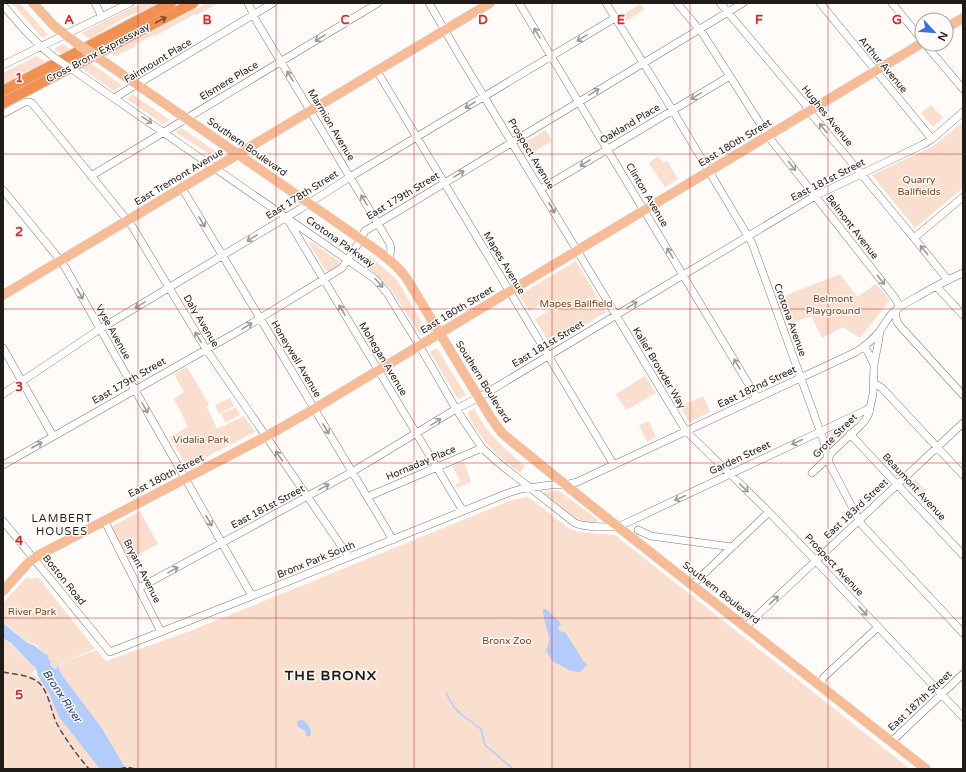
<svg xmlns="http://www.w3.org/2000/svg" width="966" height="772" font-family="'Varela Round',sans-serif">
<rect width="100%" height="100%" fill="#fefbf9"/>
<path fill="#fadfcf" d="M12,3H20L48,35L42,38Z
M141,3H157C146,11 134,13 123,19C111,25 102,33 90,39L81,33Z
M207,3H219L196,15L195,14L155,36L154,35L135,44L136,46L115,56L111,53Z
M640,4L645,9L626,21L623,15Z
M63,44L122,85L114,91L54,49Z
M37,56L46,63L32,70H29L3,85V73Z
M132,94L170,120L163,124L127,99Z
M931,105L943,118L933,127L921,113Z
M963,122V188L915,228L872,175L932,147Z
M181,128L220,154L216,158L175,132Z
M546,130L552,141L529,155L522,144Z
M658,156L663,163L667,161L678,179L665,187L649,163Z
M310,241L340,262L339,265L329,271L325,270L309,243Z
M370,256L397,280L426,330L420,334L389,287L365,265Z
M576,261L606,312L551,346L535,319L553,308L548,300L529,311L519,295Z
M840,274L857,297L876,284L890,300L860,338L843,327L822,338L811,316L791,323L782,297Z
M437,348L466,395L458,399L430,352Z
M187,367L209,404L207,407L217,429L244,416L255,432L187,467L170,437L188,427L174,399L184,392L174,374Z
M645,376L656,393L626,410L616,394Z
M703,396L710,412L689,422L680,407Z
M230,398L234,406L219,414L215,405Z
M236,407L240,415L225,422L221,414Z
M474,408C478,415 482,422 486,428C497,443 512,455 525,466L520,473L502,459L486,443L472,424L473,423L467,413Z
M649,421L656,437L647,442L639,425Z
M852,422L854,424L833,442L830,433Z
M464,462L471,482L457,488L455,485L459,483V482L460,481L453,466Z
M915,479L925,490L918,497L907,486Z
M558,490L597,519V522C590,524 583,520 576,518L543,493L545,492Z
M527,497L530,498L568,528L578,532L615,535L910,769H3V638L10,643L36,669L31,673L40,680L66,661L97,650L106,661L190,631L512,500Z
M140,511L158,544L129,560L111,527Z
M27,577L31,579L38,577L95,649L65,661L54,669L44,653L35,644L28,642L3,622V603Z"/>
<path fill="#b2ccfb" d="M543,609H546L559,621L561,625L558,627L559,631L565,632L582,659L587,665L580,672L571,671L552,661L546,650C553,638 547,634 545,622C544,618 543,614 543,609Z
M3,623L28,643L34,645L45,654H47L48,658L51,662L50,664L55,669L57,668V666L58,665L61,674L101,727L126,769H100L59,717L49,693L39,678L36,669L11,643L3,638Z
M300,720C307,720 311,728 311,735L308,737L306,735L305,731L297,726V722Z"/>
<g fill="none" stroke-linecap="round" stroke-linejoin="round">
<path stroke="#b2ccfb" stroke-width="1.5" d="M446,693L453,706L463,716L481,729L485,745L513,769"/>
<defs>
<path id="minor" d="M95,3L102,17
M248,3L257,22L390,244L391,249L389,259
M429,3L462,60L686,431L769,512L816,561L963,717
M519,3L757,398
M606,3L670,106L752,243L823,439L830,465L859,520L862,525L963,633
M677,3L703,34L768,136L895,298L900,307
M720,3L805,104L809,111L914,238L948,280
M820,3L932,139
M892,3L922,40
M3,5C19,24 35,43 55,58
M925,44L963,89
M3,65L130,3
M377,71L614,465
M76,72L375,279L387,293L419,345L456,409L482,448L501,465L575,523C588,528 604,527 618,527L866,410L870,407
M114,98L273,3
M3,114L25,102H29L32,103L132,226L206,349L349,557
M91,176L378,3
M182,188L393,540
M541,189L730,76
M3,190L56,255L65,267L252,596
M288,220L463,511
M914,238L963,197
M936,286L963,315
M895,311L897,322L900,326L963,395
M3,348L53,436
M874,364L878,344L880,331
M874,383L882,388L963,475
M3,394L100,329L300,209L350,177L615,18
M850,434L963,555
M3,465L244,328L342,268L356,247L365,231L743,3
M812,473L828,458L833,451L860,426L866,419L869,413L873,394L874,365L869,354L864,346
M367,497L482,448
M104,520L161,632
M3,521L110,652L252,596L508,493L521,489L550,485H565L577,482L856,352C865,346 873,340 879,332C885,324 888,316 896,310C902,305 909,301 917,297C932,288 947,280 963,273
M638,530L651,536L732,547
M692,585L769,512
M139,588L352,472L456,409L478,398L815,196L922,145L932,139L963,112
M745,627L963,423
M820,685L824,677L878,627
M891,742L963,674"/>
<path id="major" d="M33,3L54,26L79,45
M946,28L963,18
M100,59L375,249C387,258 399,267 407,279L491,418L502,433L509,439L589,504L926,769
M3,295L490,3
M3,591L28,563L39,555L265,437L314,409L922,43"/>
<path id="highway" d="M3,91L171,3
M3,103L193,3"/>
</defs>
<use href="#minor" stroke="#807873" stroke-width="8"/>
<use href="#major" stroke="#d7d6d6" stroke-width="10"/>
<use href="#highway" stroke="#d7d6d6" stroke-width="12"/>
<use href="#minor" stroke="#fff" stroke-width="7"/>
<use href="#major" stroke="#f7bc96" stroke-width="9"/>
<use href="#highway" stroke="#f19050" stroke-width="10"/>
<path stroke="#514e4c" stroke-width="1.5" stroke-dasharray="6 3" stroke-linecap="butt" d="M3,672C14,674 29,675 38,682C49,691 51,712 57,724C66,740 77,755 89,769
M120,769C126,767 129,767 134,769"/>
<defs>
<path id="minor-bridge" d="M55,58L76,72"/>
<path id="major-bridge" d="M79,45L100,59"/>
</defs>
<use href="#minor-bridge" stroke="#807873" stroke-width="8" stroke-linecap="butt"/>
<use href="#major-bridge" stroke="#d7d6d6" stroke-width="10" stroke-linecap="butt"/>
<use href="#minor-bridge" stroke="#fff" stroke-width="7"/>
<use href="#major-bridge" stroke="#f7bc96" stroke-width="9"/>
</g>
<defs><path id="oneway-shaft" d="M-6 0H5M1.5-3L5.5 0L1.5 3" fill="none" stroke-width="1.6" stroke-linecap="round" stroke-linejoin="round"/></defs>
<use stroke="#7d5032" href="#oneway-shaft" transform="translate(161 20) rotate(-28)"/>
<g stroke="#9a9998">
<use href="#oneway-shaft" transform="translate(537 33) rotate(-121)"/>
<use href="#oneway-shaft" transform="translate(320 38) rotate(149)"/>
<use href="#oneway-shaft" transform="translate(582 38) rotate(149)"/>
<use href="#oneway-shaft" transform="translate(290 76) rotate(-122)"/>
<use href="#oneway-shaft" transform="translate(594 92) rotate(-31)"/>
<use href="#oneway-shaft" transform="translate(696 96) rotate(149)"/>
<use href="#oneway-shaft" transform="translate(470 105) rotate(149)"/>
<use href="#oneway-shaft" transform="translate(147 120) rotate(34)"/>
<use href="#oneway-shaft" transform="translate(823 128) rotate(-130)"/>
<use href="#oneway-shaft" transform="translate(585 163) rotate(149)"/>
<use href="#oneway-shaft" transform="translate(792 166) rotate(52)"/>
<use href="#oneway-shaft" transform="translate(459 174) rotate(-31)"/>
<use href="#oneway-shaft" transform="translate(364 200) rotate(-121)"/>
<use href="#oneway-shaft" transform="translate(552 208) rotate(59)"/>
<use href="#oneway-shaft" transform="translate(202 222) rotate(59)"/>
<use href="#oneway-shaft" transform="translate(252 238) rotate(149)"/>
<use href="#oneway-shaft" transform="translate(924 250) rotate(-129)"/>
<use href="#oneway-shaft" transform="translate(670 253) rotate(-121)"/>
<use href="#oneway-shaft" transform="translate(881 280) rotate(52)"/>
<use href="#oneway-shaft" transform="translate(379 283) rotate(48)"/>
<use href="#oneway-shaft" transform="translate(80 294) rotate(61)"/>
<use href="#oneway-shaft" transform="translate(140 305) rotate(149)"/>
<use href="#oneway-shaft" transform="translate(632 305) rotate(-31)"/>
<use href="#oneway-shaft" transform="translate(342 310) rotate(-121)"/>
<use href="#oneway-shaft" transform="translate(247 326) rotate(-31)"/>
<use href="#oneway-shaft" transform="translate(198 337) rotate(-121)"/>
<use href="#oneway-shaft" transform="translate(737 364) rotate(-121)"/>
<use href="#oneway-shaft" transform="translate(145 408) rotate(60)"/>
<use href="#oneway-shaft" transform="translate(436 422) rotate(-31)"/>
<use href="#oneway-shaft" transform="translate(326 429) rotate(59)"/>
<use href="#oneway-shaft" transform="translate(797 442) rotate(155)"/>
<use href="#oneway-shaft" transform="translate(37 445) rotate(-30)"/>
<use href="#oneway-shaft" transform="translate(279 456) rotate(-125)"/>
<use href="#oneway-shaft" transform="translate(324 487) rotate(-29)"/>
<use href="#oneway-shaft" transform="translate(744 488) rotate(44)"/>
<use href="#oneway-shaft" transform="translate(680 498) rotate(155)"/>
<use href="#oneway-shaft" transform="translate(209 521) rotate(61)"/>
<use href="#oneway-shaft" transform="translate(173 570) rotate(-29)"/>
<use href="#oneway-shaft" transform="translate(774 600) rotate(-43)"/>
<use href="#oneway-shaft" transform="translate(863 611) rotate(47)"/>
</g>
<path fill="none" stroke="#d62828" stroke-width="1" stroke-opacity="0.55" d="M138,3V769M276,3V769M414,3V769M552,3V769M690,3V769M828,3V769M3,154H963M3,309H963M3,463H963M3,618H963"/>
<g text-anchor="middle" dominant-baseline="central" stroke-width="3" stroke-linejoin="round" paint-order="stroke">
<g font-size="10" fill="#1f1c1a" stroke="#fefbf9">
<text transform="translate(98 53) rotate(-28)">Cross Bronx Expressway</text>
<text transform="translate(158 61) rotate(-31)">Fairmount Place</text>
<text transform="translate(883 65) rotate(50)">Arthur Avenue</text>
<text transform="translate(229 81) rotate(-31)">Elsmere Place</text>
<text transform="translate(827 116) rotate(51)">Hughes Avenue</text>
<text transform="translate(630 124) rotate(-31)">Oakland Place</text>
<text transform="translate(331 125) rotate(59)">Marmion Avenue</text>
<text transform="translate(735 143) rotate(-31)">East 180th Street</text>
<text transform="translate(247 147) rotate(35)">Southern Boulevard</text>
<text transform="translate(531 154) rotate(59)">Prospect Avenue</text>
<text transform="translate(179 177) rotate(-31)">East Tremont Avenue</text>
<text transform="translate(828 180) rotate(-27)">East 181st Street</text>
<text transform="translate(302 195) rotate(-32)">East 178th Street</text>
<text transform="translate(647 195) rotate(59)">Clinton Avenue</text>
<text transform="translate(403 196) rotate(-31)">East 179th Street</text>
<text transform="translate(852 227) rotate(52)">Belmont Avenue</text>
<text transform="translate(340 242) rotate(35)">Crotona Parkway</text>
<text transform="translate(504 263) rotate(59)">Mapes Avenue</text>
<text transform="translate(457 310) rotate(-31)">East 180th Street</text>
<text transform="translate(790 320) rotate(70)">Crotona Avenue</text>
<text transform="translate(201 321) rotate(59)">Daly Avenue</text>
<text transform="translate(113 332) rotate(61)">Vyse Avenue</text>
<text transform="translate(548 344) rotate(-31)">East 181st Street</text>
<text transform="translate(296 359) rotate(59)">Honeywell Avenue</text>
<text transform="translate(383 359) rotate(59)">Mohegan Avenue</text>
<text transform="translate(659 368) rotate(59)">Kalief Browder Way</text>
<text transform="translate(129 381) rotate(-30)">East 179th Street</text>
<text transform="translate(483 382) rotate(58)">Southern Boulevard</text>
<text transform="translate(757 387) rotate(-25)">East 182nd Street</text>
<text transform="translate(835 436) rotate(-45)">Grote Street</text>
<text transform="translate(740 458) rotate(-25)">Garden Street</text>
<text transform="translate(421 463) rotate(-23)">Hornaday Place</text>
<text transform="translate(166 476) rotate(-27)">East 180th Street</text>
<text transform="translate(914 487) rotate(47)">Beaumont Avenue</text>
<text transform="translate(268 507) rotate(-28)">East 181st Street</text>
<text transform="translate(856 509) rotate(-43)">East 183rd Street</text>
<text transform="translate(316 560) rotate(-22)">Bronx Park South</text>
<text transform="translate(834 565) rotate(47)">Prospect Avenue</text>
<text transform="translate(142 571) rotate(63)">Bryant Avenue</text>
<text transform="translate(64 580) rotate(51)">Boston Road</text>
<text transform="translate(721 593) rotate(38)">Southern Boulevard</text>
<text transform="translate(920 701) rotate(-43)">East 187th Street</text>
</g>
<g font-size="10" fill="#7c431b" stroke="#fefbf9">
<text x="919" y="180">Quarry<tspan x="919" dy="12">Ballfields</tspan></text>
<text x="833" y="299">Belmont<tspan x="833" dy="12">Playground</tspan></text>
<text x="576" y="304">Mapes Ballfield</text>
<text x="201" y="440">Vidalia Park</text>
<text x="32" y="612">River Park</text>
<text x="507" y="641">Bronx Zoo</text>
</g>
<g font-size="11" letter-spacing="1" fill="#1f1c1a" stroke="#fefbf9">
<text x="62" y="518">LAMBERT<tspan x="62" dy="13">HOUSES</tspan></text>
</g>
<g font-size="11" font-style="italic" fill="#1b3c7e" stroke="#fefbf9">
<text transform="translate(62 696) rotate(56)">Bronx River</text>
</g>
<g font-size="14" font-weight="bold" letter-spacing="1" fill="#1f1c1a" stroke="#fefbf9">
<text x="331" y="675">THE BRONX</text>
</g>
</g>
<g font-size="13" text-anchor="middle" font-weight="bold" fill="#d62828" stroke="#fefbf9" stroke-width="3" stroke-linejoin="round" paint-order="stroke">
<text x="69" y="24">A</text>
<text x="207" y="24">B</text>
<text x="345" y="24">C</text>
<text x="483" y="24">D</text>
<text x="621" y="24">E</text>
<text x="759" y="24">F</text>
<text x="897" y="24">G</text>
<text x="19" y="82">1</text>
<text x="19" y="236">2</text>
<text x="19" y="391">3</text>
<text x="19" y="545">4</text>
<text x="19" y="699">5</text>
</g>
<rect width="966" height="772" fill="none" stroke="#1f1c1a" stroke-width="8"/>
<g transform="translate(934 32) rotate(116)"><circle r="19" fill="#fefbf9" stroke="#a5a2a0"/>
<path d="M0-3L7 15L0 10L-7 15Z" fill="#3870df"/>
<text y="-6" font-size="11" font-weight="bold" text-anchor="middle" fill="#1f1c1a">N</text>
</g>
</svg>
